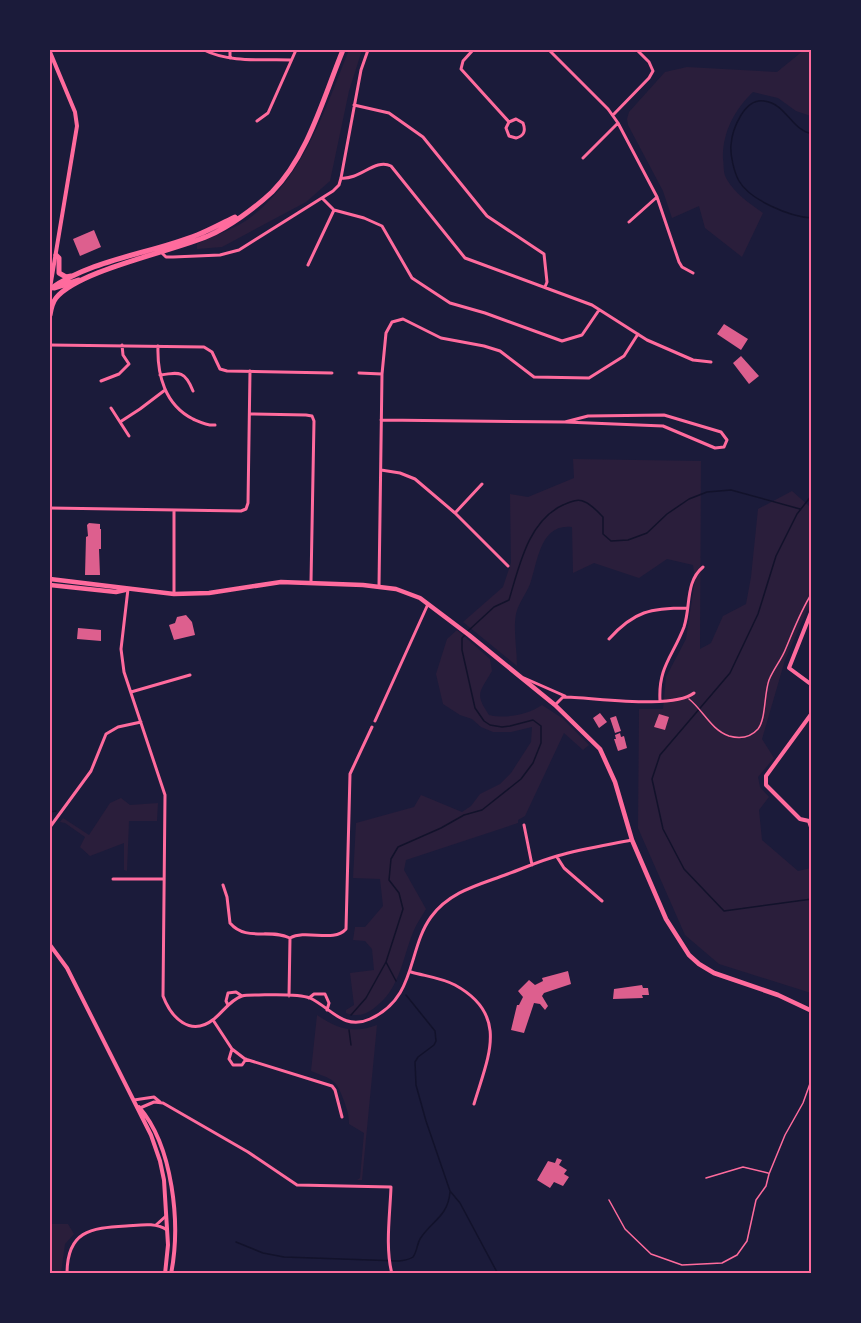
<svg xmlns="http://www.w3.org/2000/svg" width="861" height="1323" font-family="Lato,sans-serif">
<rect width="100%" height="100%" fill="#1b1b3a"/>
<path fill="#2a1e3b" d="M349,50H362L349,91L330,181L306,202L222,247L197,249V244C213,236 232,230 247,220C303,180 324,111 349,50Z
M804,50H811V116L796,111L778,98L753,92C734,110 722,134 723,159C724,165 723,172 726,178C735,194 749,203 763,213L742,257L705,228L699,206L672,218L663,191L628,125L627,119L629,112L665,72L687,67L777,72Z
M573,459L701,461L700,649L711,643L723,616L746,604L751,577L758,509L792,491L809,506L811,505V601L785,660L762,739L774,758L758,777L760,787L769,797L759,810L762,840L798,871L811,868V993L719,964L685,935L638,828L639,709H663L666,677L686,639L695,579L693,565L667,559L639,578L594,563L573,573L572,527C540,523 538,561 530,584C526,594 518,604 516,614C513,630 517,650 517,666L463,622L503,587L511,563L510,494L528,497L574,478Z
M457,630L490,659L492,671C480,692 474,693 489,715C506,719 527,715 542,705L562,718L589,745L583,750L564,733L525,816L518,820V823L406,860L404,870L426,909C422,916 417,923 414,930C402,958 401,989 373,1009C365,1015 356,1017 346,1013V1010L354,1005L350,973L374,970L372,949L365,941L353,940L355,927H365L383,906L380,879L353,878L356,823L414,807L421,795L462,812L471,806L480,794L500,784L511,773L531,742L532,727L511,732H493L481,727L472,719L460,715L443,704L436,674L447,639Z
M121,798L130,805L158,803L157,821H129L127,871L124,870V843L90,856L80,847L85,837L65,823L60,822L63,818L89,835L110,803Z
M317,1015C338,1029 352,1034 377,1025L362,1180H357L360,1178L364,1133L349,1124C349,1115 347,1109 344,1101C336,1078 333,1080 311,1071Z
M50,1224H68L74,1234L65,1244L61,1273H50Z"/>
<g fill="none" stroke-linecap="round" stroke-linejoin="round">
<path stroke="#12122b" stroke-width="1.5" d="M812,134C790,129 787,104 764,101C744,98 732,130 731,145C730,155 734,172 739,181C750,200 790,217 812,218
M812,495L797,514L776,556L758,614L730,673L660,755L652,779L663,829L684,869L724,911L812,899
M468,631L494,607L509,600C519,567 528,521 563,505C570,502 578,498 585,502C592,505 598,512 603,517V534L611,541L628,540L647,533L667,514L689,499L707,492L731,490L800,509
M50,812L56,811
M386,962L396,981
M406,995L435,1031L436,1041L434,1045L418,1057L415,1062L416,1085L426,1121L450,1191L460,1203L498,1274
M351,1015L366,998L386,962L403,909L399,893L389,880L391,859L398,847L441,828L464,815L482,810L521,779L533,763L541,743V726L533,720L510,726L502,727L490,725L484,721L475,708L462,650V638L465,635
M349,1030L351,1045
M236,1242L263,1253L284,1257L399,1261C404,1260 409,1260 413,1257C417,1252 417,1244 420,1239C431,1221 448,1217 450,1192"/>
</g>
<path fill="#dd5f8e" d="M94,230L101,247L80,256L73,239Z
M724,324L748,339L741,350L717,334Z
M741,356L759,376L749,384L733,363Z
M89,523L100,524V529H101V549H99L100,575H85L86,537L88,536L87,525Z
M186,615L192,622L195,635L174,640L169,625L175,623L177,617Z
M78,628L101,630V641L77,639Z
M600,713L607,722L599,728L593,718Z
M659,714L669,717L665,730L654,727Z
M616,716L621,731L615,733L610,718Z
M620,733L621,737L624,736L627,748L618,751L614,739H616L615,735Z
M568,971L571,984L544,993L542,996L548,1006L545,1010L540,1004L534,1003L524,1033L511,1030L517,1005H519L523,997L518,991L529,980L535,985L543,981L542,978Z
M642,985L643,988H648L649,995H642L643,998L613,999L614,989Z
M557,1158L562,1160L559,1165L567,1170L564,1174L569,1177L563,1186L554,1182L550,1188L537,1180L548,1161L555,1163Z"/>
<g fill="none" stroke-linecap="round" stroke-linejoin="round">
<path stroke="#ff6b9d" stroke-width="1.5" d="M689,699C703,710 711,730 729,736C740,739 750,738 758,729C766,719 764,694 769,680C774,668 782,659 786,648C794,629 801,610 812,593"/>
<path stroke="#ff6b9d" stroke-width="1.5" d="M706,1178L743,1167L768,1173
M609,1200L625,1229L651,1254L682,1265L722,1263L737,1255L747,1241L756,1200L766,1186L769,1174L785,1135L803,1103L812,1078"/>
<path stroke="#ff6b9d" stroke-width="3" d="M204,50C230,63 262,59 291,60
M473,50L463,61L461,69L509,122L516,119L523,123C526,131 524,136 516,138L509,136L506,128L509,122
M549,50L608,109L618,123L657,197L679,262L682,267L693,273
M811,50H812
M230,58V50
M354,105L389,113L423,137L487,216L544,254L547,282L545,287
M613,115L649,78L653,71L649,62L637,50
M257,121L268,113L296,50
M583,158L618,123
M341,178C360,180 375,158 391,166L465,258L592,305L647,340L693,360L711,362
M323,199L334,210L364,218L382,226L412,278L450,303L485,313L562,341L582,335L599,310
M629,222L657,197
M160,251L166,257H173L220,255L239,250L333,191L339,185L341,178L361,70L368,50
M308,265L334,210
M50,345L204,347L212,352L220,369L227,371L332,373
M158,346C157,375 165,405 193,419C200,422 208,426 215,425
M359,373L382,374
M160,375C180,372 185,371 193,391
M101,381L119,374L129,364L123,355L122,345
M111,408L120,422L140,409L165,390
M250,414L306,415L312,416L314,421L311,582
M381,420L565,422L663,426L715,448L724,447L727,440L721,432L664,415L588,416L565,422
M120,422L129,436
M381,470L400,473L415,479L455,513L508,566
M50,508L241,511L246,509L248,503L250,371
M455,513L482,484
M379,586L382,374L386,333L392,322L403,319L441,338L484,346L500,351L534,377L589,378L624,356L638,334
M128,589L121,649L124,672L165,795L163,996C171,1017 190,1038 214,1019C223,1012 230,1000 242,996C245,995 251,995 255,995C269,995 297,993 310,998C331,1008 344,1031 370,1019C417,998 407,950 431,917C449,892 478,885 505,875C522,869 539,861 557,856C581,849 607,845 632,840
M174,594V511
M609,639C634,611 651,608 687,608
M524,678L565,696
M131,692L190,675
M660,701C658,667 673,656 684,627C691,606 685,582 703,567
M555,705L563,697C592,697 673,710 694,693
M375,721L428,604
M524,825L532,865
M50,827L91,771L106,734L118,727L141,722
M557,857L564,868L602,901
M113,879H164
M223,885L227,897L230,923C246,942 270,928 290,938C306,929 334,943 346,929L350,774L372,727
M411,972C425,976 442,978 455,985C510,1015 488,1057 474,1104
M289,996L290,938
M309,998L314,994H325L329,1003L327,1010
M228,1005L226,1001L228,993L236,992L242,996
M213,1020L232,1049L245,1059L332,1086L335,1090L342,1117
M232,1049L229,1059L233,1065H242L246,1059
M134,1100L154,1097L160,1102
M140,1108L154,1102L163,1103L248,1152L297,1185L391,1187C390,1215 385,1247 392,1274
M156,1225L166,1216
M67,1274C67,1231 90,1228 126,1226C141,1225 155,1222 167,1230"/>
<path stroke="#ff6b9d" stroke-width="4" d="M50,52L75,112L77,126L50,288
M812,610L789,668L812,685
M812,713L766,776V785L800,819L809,821L812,830
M50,945L67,968L151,1135L160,1161L164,1180L168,1245L165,1274
M139,1107C173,1146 181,1224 171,1274"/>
<path stroke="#ff6b9d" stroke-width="4.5" d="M50,579L174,594L209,593L281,582L363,585L396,589L420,598L469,635L555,705L600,749L615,782L632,840L666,919L689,955L699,964L714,973L778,995L812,1011
M50,585L116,592L125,590"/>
<path stroke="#ff6b9d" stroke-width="5" d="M56,255L59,258V273L66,277L71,276
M54,288L79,280
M50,289C93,259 149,254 197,235C210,230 222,223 235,217
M50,315C51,309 52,303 56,298C79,270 171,252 208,236C229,227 255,208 272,192C308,156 324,96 343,50"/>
</g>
<rect width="861" height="1323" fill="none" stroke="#1b1b3a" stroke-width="102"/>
<rect x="51" y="51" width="759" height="1221" fill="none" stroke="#ff6b9d" stroke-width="2"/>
</svg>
